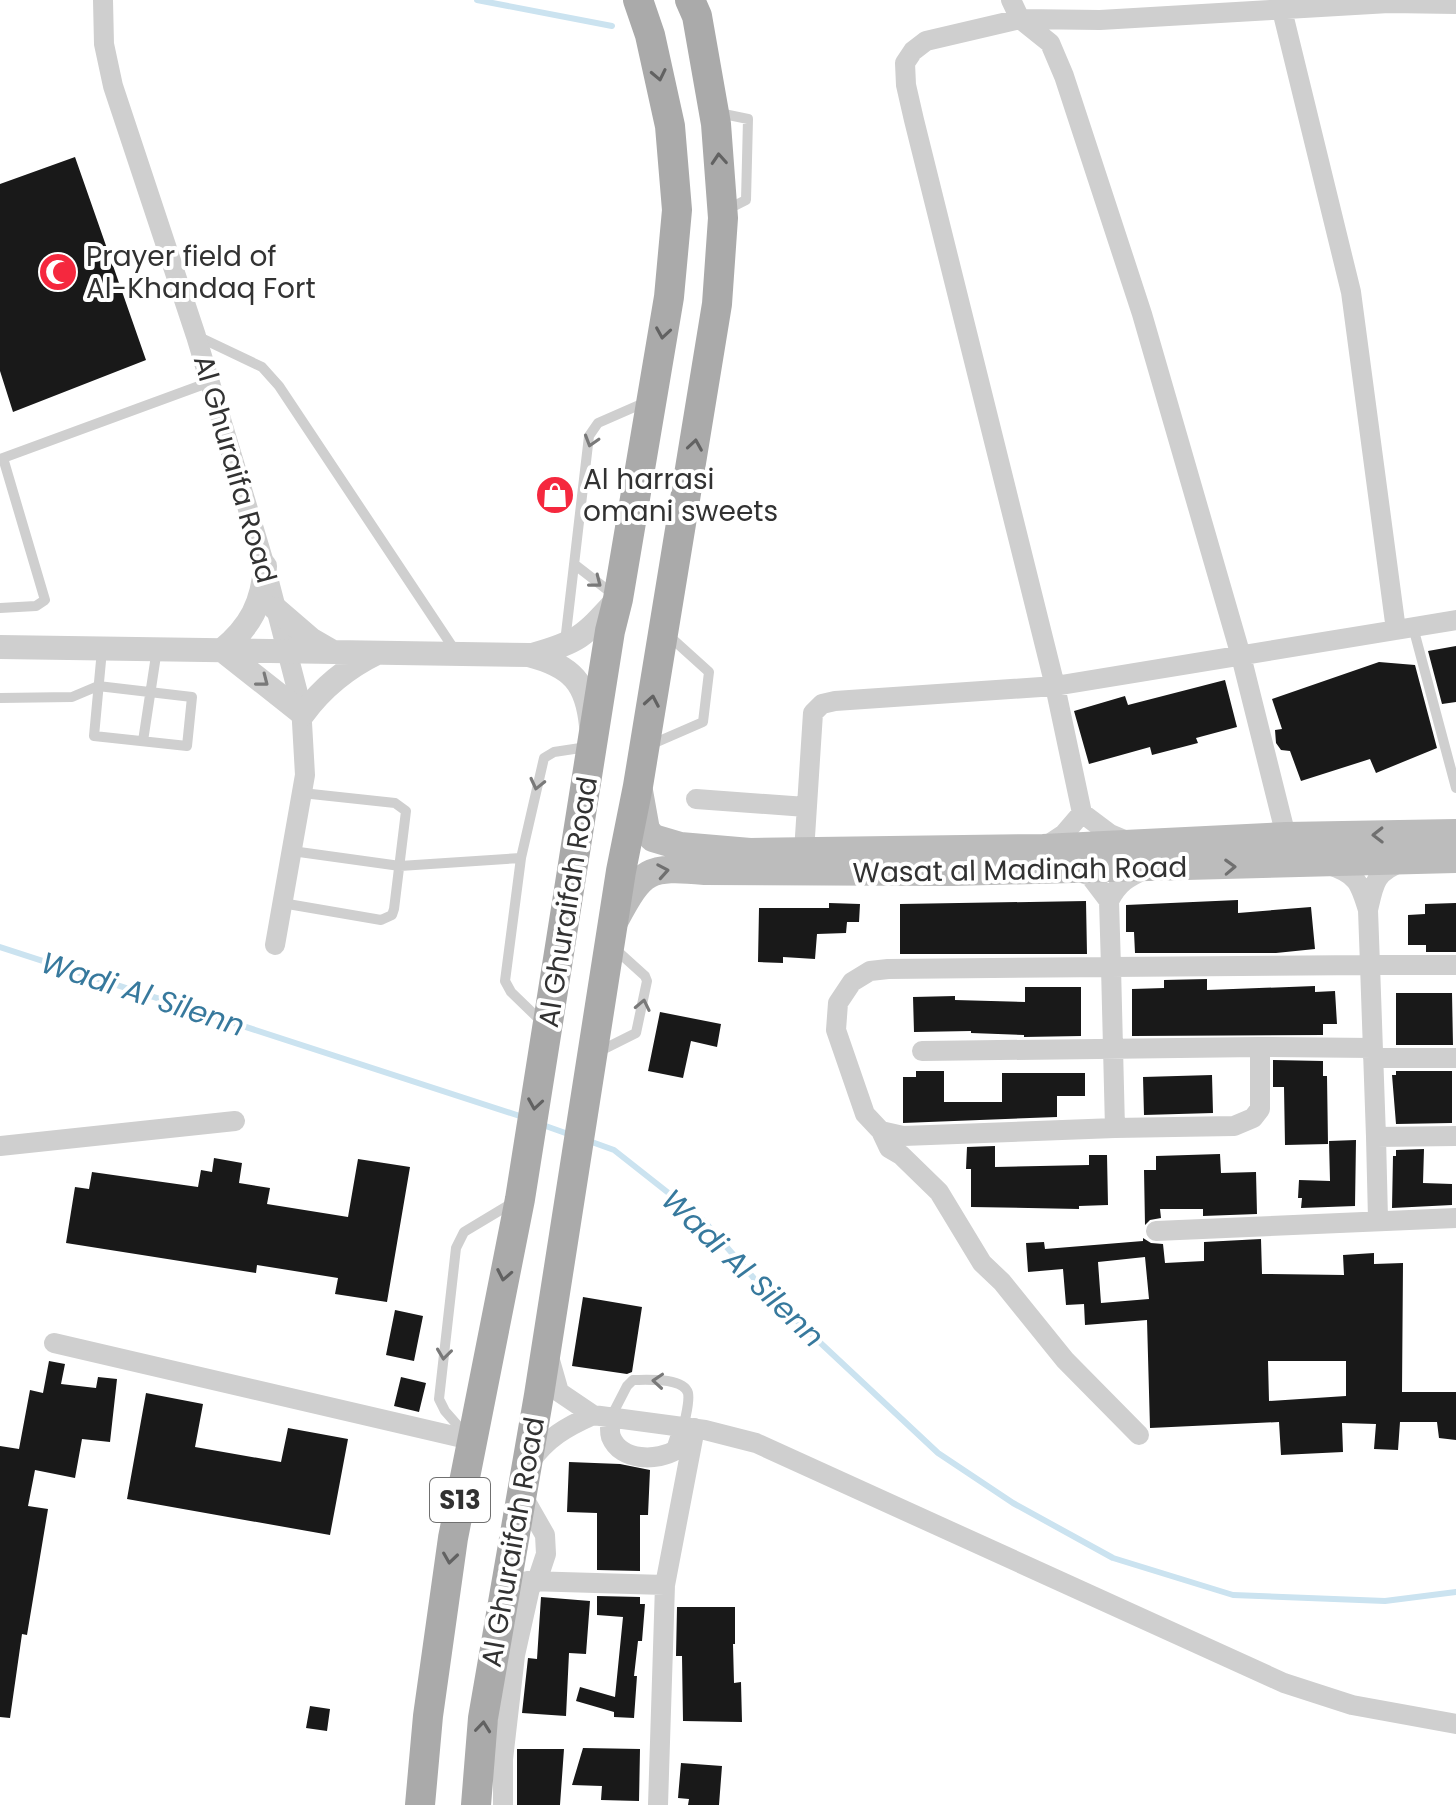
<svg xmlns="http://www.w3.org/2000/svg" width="1456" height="1805" font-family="Poppins,sans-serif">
<rect width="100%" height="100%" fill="#fff"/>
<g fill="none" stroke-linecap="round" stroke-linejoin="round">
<path stroke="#cbe3f0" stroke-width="6" d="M477,0L612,26
M0,947L526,1118
M540,1124L571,1135
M589,1141L614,1150L704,1221L765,1291L938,1453L1013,1503L1113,1558L1233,1595L1385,1601L1456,1592"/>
</g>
<path fill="#191919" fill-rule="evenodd" d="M75,157L146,360L13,412L0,371V184Z
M1456,646V702L1442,704L1428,651Z
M1379,662L1415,665L1437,748L1376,773L1370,759L1301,781L1290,751L1281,750L1276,743L1275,730L1282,729L1272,699Z
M1225,680L1237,727L1196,738L1198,743L1152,755L1150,747L1089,764L1074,711L1125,696L1128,705Z
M1238,900V913L1311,907L1315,949L1276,953H1135L1134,932H1126V905Z
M1086,901L1087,954H900V904Z
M829,903L860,904L859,922H847L846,933L817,934L815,959L783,957V963L758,962L759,908H829Z
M1456,903V952H1426V945H1408V915L1425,914V904Z
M1207,979V990L1315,986V992L1335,991L1337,1024H1323V1035L1132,1036V989L1164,988V980Z
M1025,987H1081V1036L1024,1037V1035L971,1033V1031L914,1032L913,997L955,996V1000L1025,1002Z
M1396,993H1452L1453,1045H1396Z
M660,1012L721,1024L717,1047L691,1041L683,1078L648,1071Z
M1273,1060L1323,1061V1076H1327L1328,1144L1285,1145L1284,1087H1273Z
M916,1071H944V1102H1002V1073H1085V1096H1057V1117L903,1123V1077H916Z
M1396,1071H1452V1123L1396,1124L1392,1075H1396Z
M1212,1075L1213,1113L1144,1115L1143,1077Z
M1356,1140L1355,1206L1301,1208L1302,1198H1298L1299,1180L1330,1181L1329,1141Z
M995,1146V1167L1089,1165V1155H1107L1108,1205L1079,1206V1209L971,1207V1169H966L967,1147Z
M1424,1149L1423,1183L1452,1184V1205L1392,1208L1393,1156H1396V1150Z
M1220,1154L1221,1173L1256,1172L1257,1214L1203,1216V1209H1160L1161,1218L1150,1220L1145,1225L1144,1170H1156V1176V1156Z
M214,1158L242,1163L239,1183L270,1188L267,1204L348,1217L358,1159L410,1167L387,1302L335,1294L338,1278L257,1265L256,1273L66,1243L75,1187L89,1189L92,1172L198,1187L201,1170L212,1172Z
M1143,1238L1151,1243L1163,1244L1165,1263L1204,1261V1242L1261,1239L1262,1274L1344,1275L1343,1255L1374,1253V1264L1403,1263L1402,1392H1456V1440L1439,1438L1437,1422H1400L1398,1450L1374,1449L1376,1424L1342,1423L1343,1452L1281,1455L1279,1422L1150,1428L1147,1320L1085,1325L1084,1304L1066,1305L1063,1269L1028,1272L1026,1243L1044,1242L1045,1249L1143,1241ZM1145,1257L1149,1299L1101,1303L1098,1262ZM1268,1361H1346V1396L1269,1401Z
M583,1297L642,1307L632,1372L627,1374L572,1366Z
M395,1310L423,1316L414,1361L386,1355Z
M49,1361L65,1364L61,1384L96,1388L98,1377L117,1379L110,1442L82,1439L75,1478L35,1470L28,1506L48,1509L27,1635L22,1634L10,1718L0,1717V1446L19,1449L30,1390L43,1393Z
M401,1377L426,1383L419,1412L394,1406Z
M146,1393L203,1404L195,1447L281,1462L288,1428L348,1439L330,1535L127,1499Z
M569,1462L620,1464L650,1470L648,1515H640V1571L597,1570V1513L567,1512Z
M597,1596L640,1597V1604H645L642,1641H638L634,1676H637L634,1718L614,1717V1712L576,1701L580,1687L615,1697L623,1617L597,1615Z
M541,1597L590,1601L586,1654L569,1653L566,1716L522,1713L528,1658L537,1659Z
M677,1607H735V1644H733L734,1683L741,1682L742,1722L683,1721L682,1656H676Z
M310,1706L330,1709L327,1731L306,1728Z
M583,1748L640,1749L639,1801L601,1800L602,1786L572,1785Z
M517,1749H564L560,1805H517Z
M681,1763L722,1766L719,1805H688L689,1799L678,1798Z"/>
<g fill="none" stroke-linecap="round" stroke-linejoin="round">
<path stroke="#cfcfcf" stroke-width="10" d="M719,113L748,119L746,200L728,209
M199,337L262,367L279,386L456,652
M0,459L210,382
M574,564L614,595
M0,608L36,606L45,600L3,458
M1413,627L1456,788
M565,642L589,436L598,423L646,402
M0,698L72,697L98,686L192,697L187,746L94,736L102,650
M143,741L157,649
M650,745L703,722L709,672L668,635
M292,851L400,866L521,858
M282,903L381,920L392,915L394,909L406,811L395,803L302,793
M542,1022L511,992L505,981L521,858L544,758L554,752L587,747
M598,1052L636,1033L647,981L645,976L614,948
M611,1417L627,1386L633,1380C646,1380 683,1377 688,1393C690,1402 685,1417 684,1426
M467,1436L445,1411L439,1399L456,1248L464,1232L514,1202"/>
<path stroke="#cfcfcf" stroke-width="20" d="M103,0L104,44L113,86L196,336L265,566L301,705L305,775L275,945
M1011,0L1020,19L1050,43L1064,76L1142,314L1241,656L1286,836
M1396,630L1456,620
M696,799L806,807
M1082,813L1055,686L914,120L906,85L905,63L913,51L926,41L1020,19L1100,20L1389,3L1456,4
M1043,848L1064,834L1082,813L1110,834L1129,842
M804,852L813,713L822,704L835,701L1055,686L1396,630L1351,292L1282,10
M1329,865C1357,874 1360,883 1368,910C1374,883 1375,872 1402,862
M1074,870L1090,876L1109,901C1118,883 1128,877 1146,869
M1260,1047L1373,1048
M922,1051L1260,1047V1109L1253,1118L1234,1126L1115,1128L903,1136L881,1131L865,1114L836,1030L838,1003L852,982L870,971L888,969L1111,967L1109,901
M1373,1058H1456
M1115,1128L1111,967L1370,965L1368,910
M881,1131L889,1148L901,1155L939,1192L982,1263L1002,1282L1065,1360L1139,1435
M1376,1137L1370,965H1456
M0,1146L235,1121
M1378,1219L1376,1137L1456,1136
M1156,1231L1456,1218
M54,1343L471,1440
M549,1357L559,1392L593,1415L705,1430L756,1443L1284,1683L1352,1705L1456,1724
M611,1417C610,1424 609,1431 611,1437C621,1462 658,1461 676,1450L684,1426
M530,1462C547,1438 566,1427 593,1415
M527,1581L665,1585
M503,1805V1759L515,1655L530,1588L538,1578L546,1554L545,1535L521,1493
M658,1805L665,1585L695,1428"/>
<path stroke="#cfcfcf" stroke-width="24" d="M265,566C263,603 250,627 222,650L303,714C323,687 346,668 377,653
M276,609L312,640L331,651
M0,647L529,655C572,666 587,683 591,726
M532,655C580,642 585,635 618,599"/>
<path stroke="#bcbcbc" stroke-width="28" d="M639,791L646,830L653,838L680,846L750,852L1043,848L1286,836L1456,833
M615,920C642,869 648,866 705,871L953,872L1456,859"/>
<path stroke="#aaa" stroke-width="30" d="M420,1805L428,1716L453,1538L520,1199L610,631L618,599L669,297L677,210L670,126L650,35L638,0
M476,1805L483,1718L539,1395L621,871L638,786L717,304L723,218L716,124L697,16L690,0"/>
</g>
<defs><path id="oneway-chevron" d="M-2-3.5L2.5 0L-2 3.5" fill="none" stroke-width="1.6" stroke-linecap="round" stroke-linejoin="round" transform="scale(2)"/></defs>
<g stroke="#626262">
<use href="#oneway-chevron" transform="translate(659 75) rotate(78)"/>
<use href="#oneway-chevron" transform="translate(719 159) rotate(-94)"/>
<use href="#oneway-chevron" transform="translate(663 333) rotate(99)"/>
<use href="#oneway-chevron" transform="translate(695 445) rotate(-81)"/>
<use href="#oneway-chevron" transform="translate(652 701) rotate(-80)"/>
<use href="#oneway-chevron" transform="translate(535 1104) rotate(99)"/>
<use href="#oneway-chevron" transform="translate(504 1275) rotate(101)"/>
<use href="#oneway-chevron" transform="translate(450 1558) rotate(98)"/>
<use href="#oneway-chevron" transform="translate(483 1727) rotate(-84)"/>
</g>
<g stroke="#797979">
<use href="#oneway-chevron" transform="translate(591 441) rotate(107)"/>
<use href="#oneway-chevron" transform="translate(596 582) rotate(38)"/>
<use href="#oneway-chevron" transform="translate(263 681) rotate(38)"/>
<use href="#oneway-chevron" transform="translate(537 784) rotate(103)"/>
<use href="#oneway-chevron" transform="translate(643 1005) rotate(-78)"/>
<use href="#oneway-chevron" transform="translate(444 1354) rotate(97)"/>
<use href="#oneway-chevron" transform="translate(658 1381) rotate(-176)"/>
</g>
<g stroke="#707070">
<use href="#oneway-chevron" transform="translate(1378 835) rotate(179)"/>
<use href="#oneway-chevron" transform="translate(1230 867) rotate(-2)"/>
<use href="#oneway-chevron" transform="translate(663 871) rotate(-10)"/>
</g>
<defs>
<symbol id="mosque-disc" viewBox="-11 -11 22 22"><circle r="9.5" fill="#f5283e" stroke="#fff"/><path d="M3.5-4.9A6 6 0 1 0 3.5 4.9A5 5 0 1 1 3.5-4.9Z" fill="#fff"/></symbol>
<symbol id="shop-disc" viewBox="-11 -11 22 22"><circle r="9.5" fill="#f5283e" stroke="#fff"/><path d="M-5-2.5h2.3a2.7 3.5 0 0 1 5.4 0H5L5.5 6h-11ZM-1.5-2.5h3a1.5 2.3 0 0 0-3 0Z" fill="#fff"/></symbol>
</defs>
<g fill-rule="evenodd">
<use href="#mosque-disc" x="36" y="250" width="44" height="44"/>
<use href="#shop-disc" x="533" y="473" width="44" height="44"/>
</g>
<g text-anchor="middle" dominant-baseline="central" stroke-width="8" stroke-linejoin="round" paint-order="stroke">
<rect fill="#fff" stroke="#707070" stroke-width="2" x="430" y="1478" width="60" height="44" rx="6"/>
<g font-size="26" font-weight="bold" fill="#323232">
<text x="460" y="1500">S13</text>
</g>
<g font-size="28" fill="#323232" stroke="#fff" text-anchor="start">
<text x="86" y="256">Prayer field of<tspan x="86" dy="32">Al-Khandaq Fort</tspan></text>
<text x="583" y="479">Al harrasi<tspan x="583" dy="32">omani sweets</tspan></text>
</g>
<g font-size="28" fill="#323232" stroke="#fff">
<text transform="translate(235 469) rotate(74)">Al Ghuraifa Road</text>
<text transform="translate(1020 870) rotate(-1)">Wasat al Madinah Road</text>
<text transform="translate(568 902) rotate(-81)">Al Ghuraifah Road</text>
<text transform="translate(513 1542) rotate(-80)">Al Ghuraifah Road</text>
</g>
<g font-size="30" font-style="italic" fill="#37799d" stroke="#fff">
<text transform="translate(143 994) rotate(18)">Wadi Al Silenn</text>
<text transform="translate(743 1268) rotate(44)">Wadi Al Silenn</text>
</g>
</g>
</svg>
